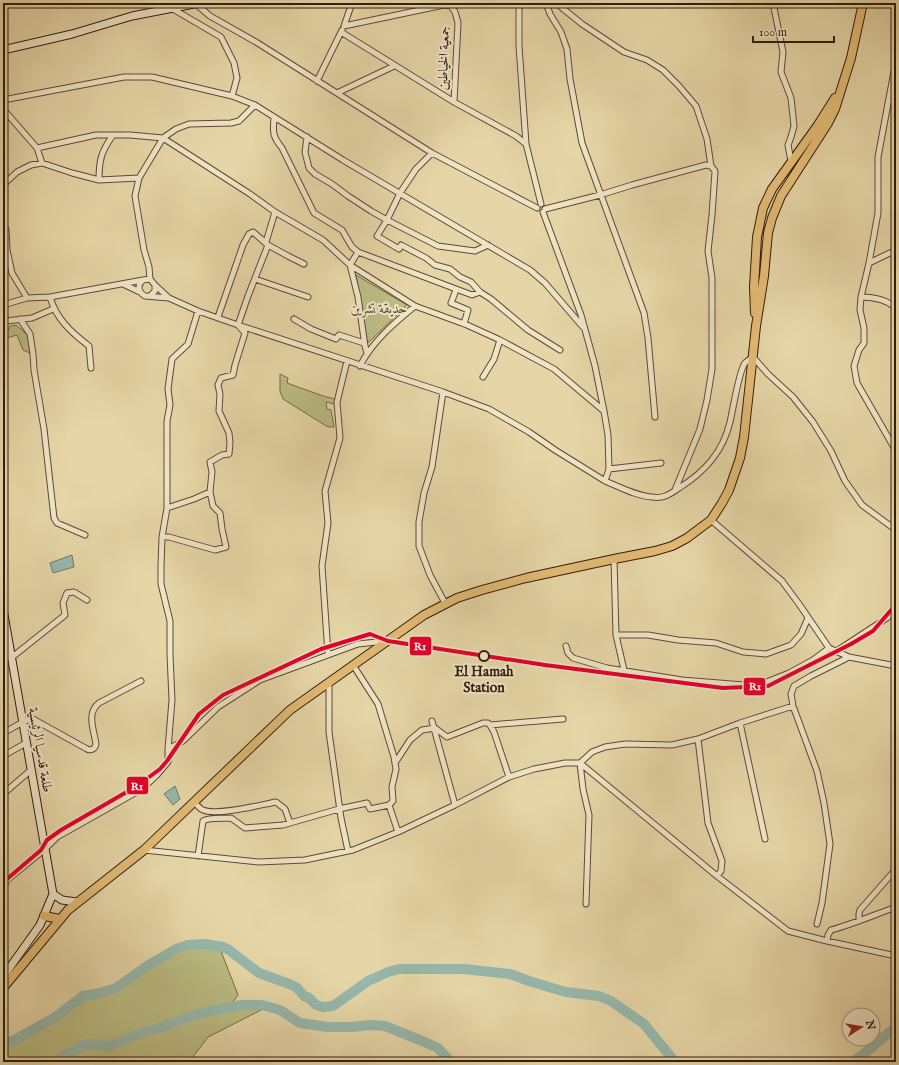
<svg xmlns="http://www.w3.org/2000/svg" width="899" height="1065" font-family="'IM FELL English',Amiri,serif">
<rect width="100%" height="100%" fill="#e6d6a7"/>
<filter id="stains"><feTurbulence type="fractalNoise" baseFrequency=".005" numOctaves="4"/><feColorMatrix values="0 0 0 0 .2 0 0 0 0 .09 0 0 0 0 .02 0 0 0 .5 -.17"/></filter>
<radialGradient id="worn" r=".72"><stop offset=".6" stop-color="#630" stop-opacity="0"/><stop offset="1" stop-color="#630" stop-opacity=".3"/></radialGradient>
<path fill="#bbbc83" stroke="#766c48" d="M356,275L407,305L367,344Z
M16,325C27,334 33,338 30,353L23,350L17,335L7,338V332L10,326Z
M280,374L288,378L287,383L323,396L335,399L334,404L326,402L327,409L331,410L334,427H328L283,399L280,391Z
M197,944L219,946L238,995L228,1009L269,1006L208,1037L189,1062H3V1045L20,1037L54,1018L83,996L99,993L116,988L150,964L176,949Z"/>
<path fill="#97b8ac" stroke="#6e7a6d" d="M72,555L74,567L53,573L50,563Z
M175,786L180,799L173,805L164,794Z"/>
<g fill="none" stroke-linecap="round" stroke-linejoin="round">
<path stroke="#97b8ac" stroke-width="10" d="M3,1045L16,1039L54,1018L83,996L99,993L116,988L147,966L176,949L188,945L205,944L223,947L229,950L259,973L292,985L297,988L305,997H308L316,1005L323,1007L333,1006L368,981L388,972L399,969H464L510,974L532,982L552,988L566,992L599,996L611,1001L644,1024L675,1062
M54,1062L74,1051L81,1046L86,1044L109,1046L143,1032L159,1028L188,1017L210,1011L242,1005H262L280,1010L300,1023L328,1027H352L371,1025L385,1026L420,1040L438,1048L451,1062
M852,1062C868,1053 881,1038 896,1027"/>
<defs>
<path id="street" d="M352,3L344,26L444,5L451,6L455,12L458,23L454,102
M519,3V46L526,144
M546,3L550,14L561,32L567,49L570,79L582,143L644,313L648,338L655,417
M556,3L582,24L624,52L647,60L663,70L679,86L696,106L707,139L711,166
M773,3L783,52L781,72L791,98L794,126L791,137L788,145L791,161
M196,4L210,16L256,42L432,153L537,208
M173,9L221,37L234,63L237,78L232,96
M341,32L454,102L516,136L526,144L541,204
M896,61L878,157V213L869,263L861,297L860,310L864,328V343L859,350L854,366L857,383L896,451
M317,81L342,30
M337,93L394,66
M3,100L124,77H152L232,96L255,105L343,160L530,270L545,283L583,327
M3,109L37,148L42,163
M274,117C273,132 272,136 282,148L314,213L342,230L352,247L358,252L350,265L358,297L365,346L367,353
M307,137L305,152L309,168L315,174L332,184L348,196L371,211L387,220L377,236L399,249L401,245L426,258L435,265L450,269L460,277L471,282L480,292
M37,148L96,135H130L163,138L250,194L275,212L323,240L350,265L415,306L467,325L500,340L554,369L604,411
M432,153L416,169L400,193L387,220L438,246L475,251L488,245
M99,180C99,160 101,152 113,135
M3,185L17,172L31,165L42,163L72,173L99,180L139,178
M545,209L600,195L632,185L706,165L711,166L715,171L712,215L708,251L712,278V369L707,400L700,429L675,490
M3,228L6,229L7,250L12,273L27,298
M266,242L275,212
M358,252L472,295L480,292L491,299L528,330L560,350
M869,263L896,250
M150,279L149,267L144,250L135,196L139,178L163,138L176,129L189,124L231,123L239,121L255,105
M255,279L308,297
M123,284L140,292
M155,285L169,298
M456,290L451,303L468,310L464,324
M151,295L155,291V285L150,279L143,280C137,285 138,292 145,296L169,298L198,311L238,325L443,392L489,409L529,432L555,450L605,481L609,469L608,435L604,411L595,366L581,315L543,212
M50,297C56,319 72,333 89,346L91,368
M861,297C874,297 886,299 896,308
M3,305L27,298L50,297L143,280
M218,317L243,245L249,234L253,232L268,245
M20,319L30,334L33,354L34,370L44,429L54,518L57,523L85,535
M294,319L311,329L336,339L339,335L364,343
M6,321L32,318L53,309
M360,366C372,342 394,323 415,306
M483,377L494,359L500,340
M443,392L432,467L424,493L419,522V546L430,575L445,603
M609,469L661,463
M896,480V487
M605,481C620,487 636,496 652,497C664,499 670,494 679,488C705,472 723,452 730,422C733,410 739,370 745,363C747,361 750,359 753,357L768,374L793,397L813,422L831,451L845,481L862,505L896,530
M167,508L194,499L210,492
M711,520L782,581L799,604L829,648L849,657
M162,537H169L215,550L226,547L222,529L220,513L213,506L210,492L212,472L210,462L222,455L229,454L230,443L229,433L219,411L220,394L218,385L221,378L233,375L235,365L245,333L238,325L248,296L268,245L288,256L304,264
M614,559L616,635H648L678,640L716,643L743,652L766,654L791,645L801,634L808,618
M616,635L624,670
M566,646L568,653L573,658L607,668L682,680L744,685L764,683L789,673L813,660L829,648
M835,652L887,618L896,608
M328,654L322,566L328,523L325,491L340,438L337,402L347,361
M11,658L65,615L63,603L67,593L74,592L87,600
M353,665L378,704L394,757L396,769L392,787L393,801L389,805L398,832
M329,682V732L341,818L348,851
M432,721L455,805
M740,723L765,839
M3,733L25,721L33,719L87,749C91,751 95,749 96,744C94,730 86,713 99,703L141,681
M698,739L708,823L722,861L721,871L717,876
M168,749L172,700L170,654V621L161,584V566L162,537L167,508V421L170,405L168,389L172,359L188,344L198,311
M3,756L26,743
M395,763L410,740L422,730L435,728L447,737L483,723H488L490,725
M509,777L494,732L490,725L563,719
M3,794L31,770
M194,802C197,805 200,809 203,810C217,816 260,805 276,802L285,809L290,823
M144,850L259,862L305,860L353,850L398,832L455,805L509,777L534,769L565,763H580L717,876L788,931L827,941L896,956
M198,856L203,821C210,817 222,819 231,818L245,828L283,825L339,809L367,803L370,809L389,805
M3,888L7,880L45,849L57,837L142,789L157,775L168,762V749L183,741L218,707L260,680L358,644L386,641
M586,904L589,815L583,789L580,763L592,752L605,747L625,744L672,745L698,739L740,723L793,706
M859,921V914L860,910L896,869
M817,924L822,903L830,844L824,803L817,771L793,706L791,694L794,686L811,676L849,657L896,666
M827,941L828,935L831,930C853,924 874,915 896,907"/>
<path id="secondary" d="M3,50L72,34L132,16L199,3
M3,609L53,894L40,925L3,977
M53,894L62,900L77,902"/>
<path id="primary" d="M755,313L754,287L757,237L763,208L772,189L818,125L835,98
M44,916L60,919
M3,988L68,910L144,850L290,710L424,615L457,598L482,590L526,578L614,559L655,551L672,546L687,538L711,520L722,503L729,490L740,458L744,437L756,326L764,276L768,233L772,218L781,196L828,123L835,109L851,58L863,3"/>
</defs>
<use href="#street" stroke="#5e4a34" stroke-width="7"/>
<use href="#secondary" stroke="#301c0e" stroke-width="9"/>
<use href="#primary" stroke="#301c0e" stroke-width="10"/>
<use href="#street" stroke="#efe4c6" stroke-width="5"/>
<use href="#secondary" stroke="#efe4c6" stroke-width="7"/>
<use href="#primary" stroke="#e3bb74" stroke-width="8"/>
<defs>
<path id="rail-1" d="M3,885L7,879L41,850L47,840L61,830L137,786L160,769L167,761L199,714L223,695L321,649L370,634L388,641L545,665L723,688L768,686L851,644L873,631L892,609L896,602"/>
</defs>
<use href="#rail-1" stroke="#efe4c6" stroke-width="7"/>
<use href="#rail-1" stroke="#e4002b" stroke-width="4"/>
</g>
<circle fill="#efe4c6" stroke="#301c0e" stroke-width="2" cx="484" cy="656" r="5"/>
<g text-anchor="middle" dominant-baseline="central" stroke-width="4" stroke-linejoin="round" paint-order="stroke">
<g font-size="14" fill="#301c0e" stroke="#efe4c6">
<text transform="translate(444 58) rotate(-88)">جمعية الخياطين</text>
<text transform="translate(40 750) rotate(80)">طلعة قدسيا الرئيسية</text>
</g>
<g font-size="14" font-style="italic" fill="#5a4c31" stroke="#efe4c6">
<text x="379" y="309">حديقة تشرين</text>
</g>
<g font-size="14" font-weight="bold" fill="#301c0e" stroke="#efe4c6">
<text x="484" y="672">El Hamah<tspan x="484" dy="16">Station</tspan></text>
</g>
</g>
<g stroke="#efe4c6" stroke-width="1.5">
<rect x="409" y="636" width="23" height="20" rx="4" fill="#e4002b"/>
<rect x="743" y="677" width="23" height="19" rx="4" fill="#e4002b"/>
<rect x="126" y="776" width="23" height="19" rx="4" fill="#e4002b"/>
</g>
<g font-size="11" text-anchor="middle" font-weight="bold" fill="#fff">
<text x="420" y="650">R1</text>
<text x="755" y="690">R1</text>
<text x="137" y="790">R1</text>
</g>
<rect width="899" height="1065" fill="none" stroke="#e6d6a7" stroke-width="16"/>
<rect x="4" y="4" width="891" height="1057" fill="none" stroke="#301c0e" stroke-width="2"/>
<rect x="8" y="8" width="883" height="1049" fill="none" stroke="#301c0e"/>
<g transform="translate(861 1027) rotate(78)"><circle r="19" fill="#efe4c6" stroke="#a3947c"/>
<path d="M0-3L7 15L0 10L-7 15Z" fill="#8f2418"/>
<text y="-6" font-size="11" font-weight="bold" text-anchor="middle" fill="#301c0e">N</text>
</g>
<path d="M753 36v6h81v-6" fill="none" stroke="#301c0e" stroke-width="2"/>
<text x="759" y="36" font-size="12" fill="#301c0e" stroke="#efe4c6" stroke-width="3" paint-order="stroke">100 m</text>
<rect width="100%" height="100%" filter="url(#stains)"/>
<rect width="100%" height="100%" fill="url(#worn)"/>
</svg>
